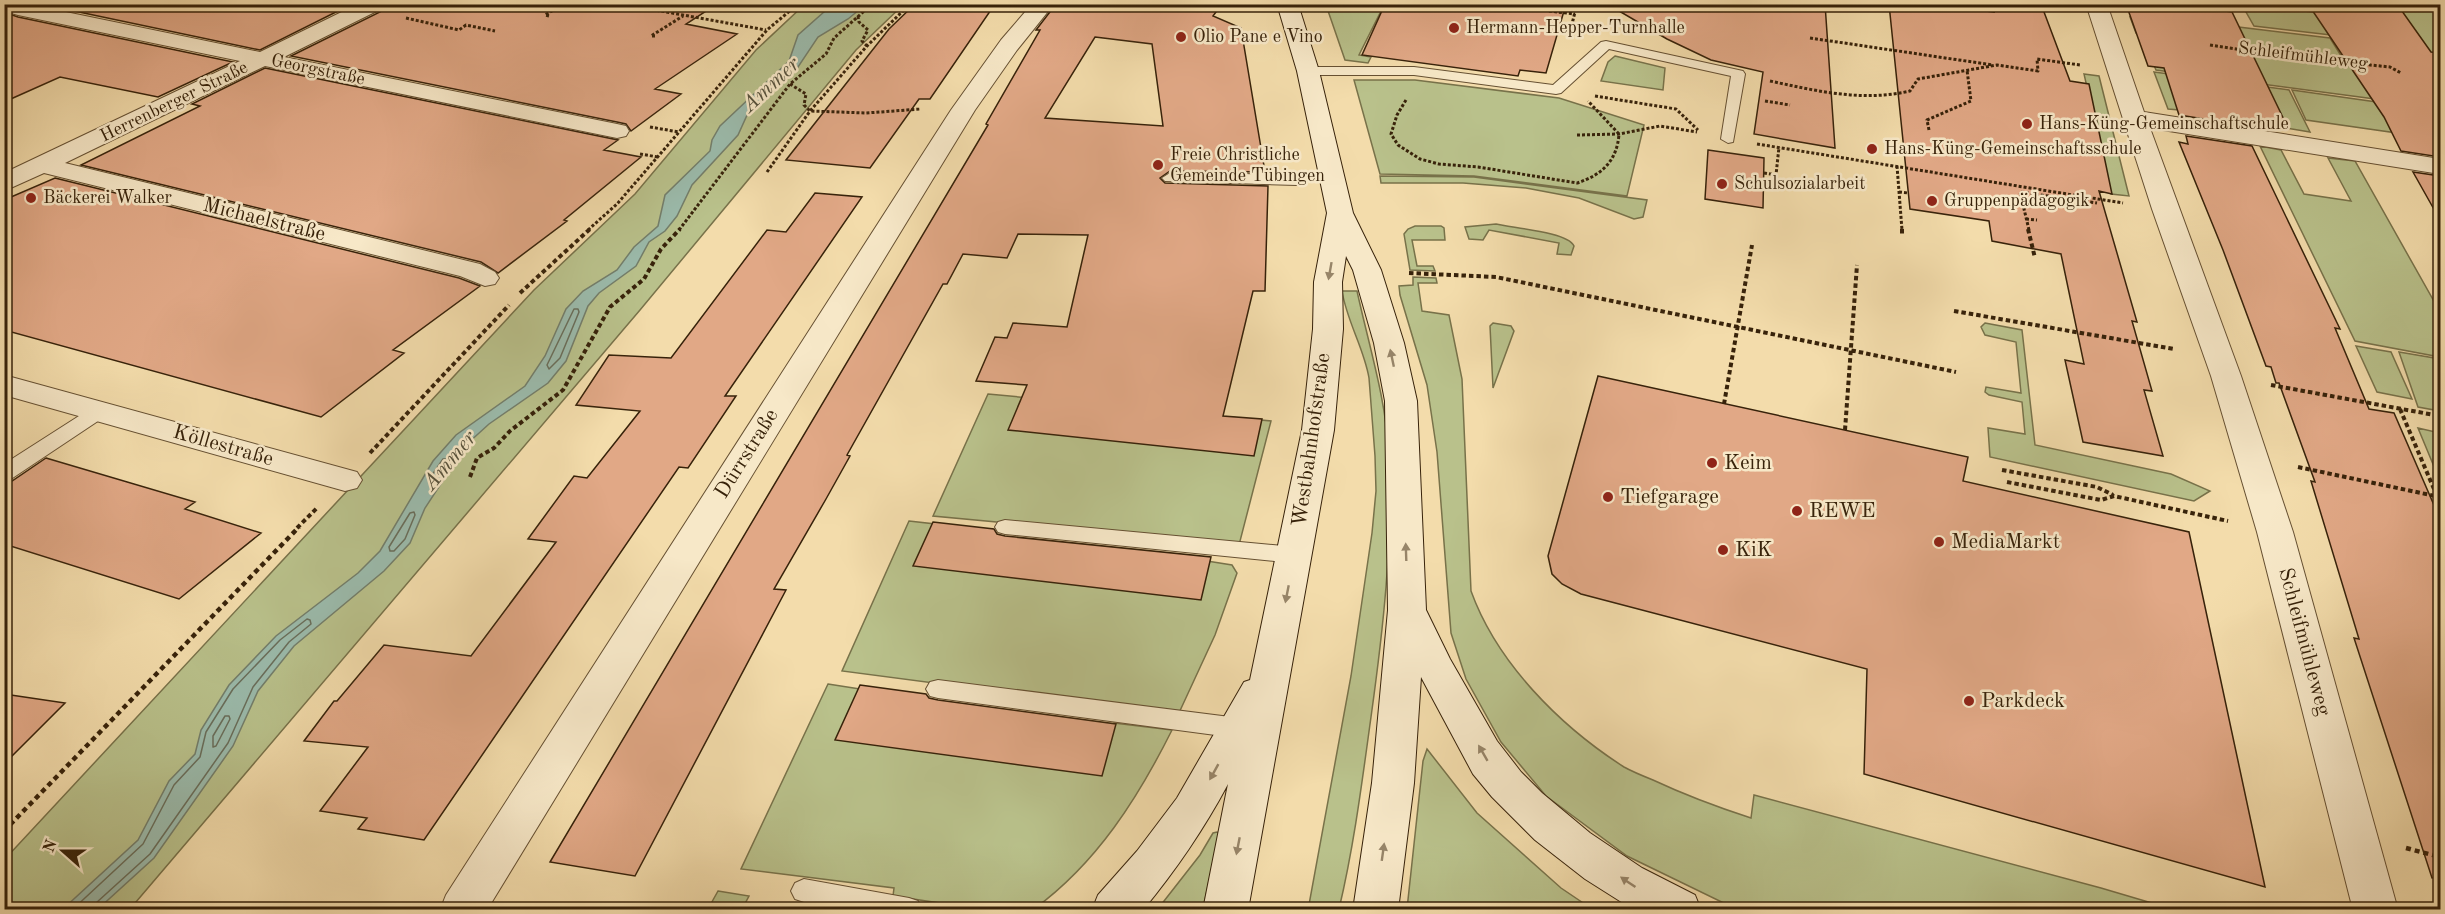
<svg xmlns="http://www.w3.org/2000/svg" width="2445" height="914" font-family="'Old Standard TT',serif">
<rect width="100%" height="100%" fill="#f3dcab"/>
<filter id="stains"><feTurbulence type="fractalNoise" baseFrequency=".00333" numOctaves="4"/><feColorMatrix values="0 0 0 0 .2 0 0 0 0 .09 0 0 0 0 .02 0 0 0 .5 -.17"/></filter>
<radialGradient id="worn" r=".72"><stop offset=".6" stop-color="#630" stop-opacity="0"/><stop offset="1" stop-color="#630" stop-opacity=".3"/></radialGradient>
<path fill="#b9c18b" stroke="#78724a" stroke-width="1.5" d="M804,5H903L856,50L640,310L130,909H5L4,860L534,290L635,194L756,50Z
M1326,5H1384L1359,55L1371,57L1368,63L1345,60Z
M2242,5H2276L2279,8L2336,15L2395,5H2430L2440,16V81L2420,78L2331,35L2254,26Z
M2130,17L2199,26L2197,22L2330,38L2345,62L2136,33Z
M2246,50L2271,53L2280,57L2353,67L2375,99L2156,70L2154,65Z
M1615,56L1665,68L1663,90L1601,81L1608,62Z
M2154,72L2289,90L2310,132L2256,123L2253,116L2168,109Z
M2084,74L2099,76L2129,196L2111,194Z
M1354,80H1415L1559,98L1644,125L1627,196L1474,176L1380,174Z
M2292,90L2377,102L2374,95L2440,103V131L2434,130L2439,139L2306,120Z
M2260,146L2281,150L2304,194L2351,201L2328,158L2355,161L2440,312V357L2355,341Z
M1380,176L1474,177L1647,200L1643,217L1634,219L1579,198L1526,188L1463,183H1381Z
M1496,224C1512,228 1568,232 1574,246L1571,255L1557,254L1559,243L1489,230L1483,240L1469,239L1465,227Z
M1415,226H1441L1444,228L1445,240H1412L1417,266H1433L1435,271L1410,270L1404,234L1408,229Z
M1413,277L1436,278L1437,283H1418L1422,311L1449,315L1462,379L1471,591C1497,663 1560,726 1624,767C1633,772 1643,776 1653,780C1685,795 1717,807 1751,818L1754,795L2101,888L2172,909H1736L1627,856L1546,796L1501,742L1466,679L1451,633L1437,452L1427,385L1400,295L1399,286L1413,285Z
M1342,291H1357C1369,346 1386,399 1389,455C1393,543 1383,631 1371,717C1362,782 1354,846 1339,909L1308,910L1351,676L1372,533L1376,491L1375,456L1369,378C1364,348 1347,322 1342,291Z
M1493,323L1511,326L1514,331L1493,388L1490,326Z
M1985,323L2022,330L2035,445L2171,474L2210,491L2194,501L1990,457L1988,428L2025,434L2022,402L1989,395L1985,392L1986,387L2021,393L2016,342L1985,335L1981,327Z
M2356,346L2391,352L2412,399L2377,392Z
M2399,352L2440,359V411L2418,407Z
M988,394L1271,421L1239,545L933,516Z
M2418,428L2440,433V481Z
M909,521L935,524L918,563L1207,561L1232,565L1237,573L1215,635L1178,715L842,671Z
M828,684L860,689L1100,774L1114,723L1172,730C1138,798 1097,863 1034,909H980L893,896L894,888L741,869Z
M1427,749L1477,813L1561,888L1592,909H1407L1423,761Z
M1217,832L1219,834L1203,909L1157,910L1200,855L1213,833Z
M718,891L749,896L742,909H708Z"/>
<path fill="#9bbbac" stroke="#737e6b" stroke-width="1.5" d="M833,4L865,5L848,19L818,37L798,67L748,113L738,135L692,185L677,216L665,231L649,242L636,266L599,293L588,306L566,361L548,383L489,424L467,444L425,508L410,543L384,571L294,646L258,691L233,746L154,858L98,909H63L138,840L169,781L195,754L201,730L229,685L276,636L358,573L380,551L433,461L456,435L525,386L545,356L566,309L583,291L617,270L634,247L658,226L665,195L710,151L712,140L720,126L789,61L798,35Z"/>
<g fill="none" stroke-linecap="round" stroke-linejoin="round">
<path stroke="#696e5b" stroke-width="1.5" d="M574,309H578L579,312L560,358L549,369L547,365Z
M443,459H447V463L435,481L431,482L430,478Z
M414,512L415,515L405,539L394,551H390L389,547L410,513Z
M225,716H229L230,719L216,746L213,747V736Z
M72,910L143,844L174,785L200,757L206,732L233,689L280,640L307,619L310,620L311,624L289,642L253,687L228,743L150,854L96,903L94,910"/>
</g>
<path fill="#e1a886" stroke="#37220a" stroke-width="1.5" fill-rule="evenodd" d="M4,4H8L6,9L9,14L18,17L233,62L158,97L60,77L4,102Z
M41,4H352L260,50Z
M388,4H717L686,24L737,34L655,89L681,94L631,131L626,124L617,122L291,56L384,10Z
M915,4H995L930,99H919L870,168L786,160L889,29Z
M1056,4H1222L1213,16L1241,28L1265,172L1170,171L1160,178L1165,183L1268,186L1265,291H1253L1223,416L1262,419L1254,456L1008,430L1027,385L976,381L995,337L1007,338L1013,323L1067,327L1088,235L1018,234L1007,258L963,254L947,284H943L847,455L850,456L826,499L774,589L786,590L635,876L550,862L988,125L986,124L1040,30H1036ZM1095,37L1152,44L1163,126L1045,118Z
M1385,4H1566L1546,73L1520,70L1518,76L1362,55Z
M1607,4H1825L1835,148L1754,134L1763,72L1711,60L1667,39Z
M1889,4H1933L1994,12L1991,4H2041L2070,81L2089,84L2112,194L2099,191L2137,322L2132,321L2152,391L2144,390L2163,456L2083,442L2065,360L2084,364L2061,254L1992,241L1989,221L1910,209Z
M2126,4H2177L2232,12L2288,128L2240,121L2242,125L2179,115L2164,68L2148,66Z
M2308,4H2397L2431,52L2440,53V157L2401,151L2384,117Z
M265,68L618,140L604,150L641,157L564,220L567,221L498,273L481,262L81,165L200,106L192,104Z
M2186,136L2252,146L2340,329L2335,328L2369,409L2394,413L2440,519V877L2432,878L2354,638L2359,639L2311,481L2315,482L2279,383H2276L2271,367L2266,366L2223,250L2179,142L2188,144Z
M1708,150L1764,158L1763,208L1705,199Z
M2413,172L2440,176V220Z
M55,178L459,278L480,286L393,350L404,353L321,417L4,330V200Z
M815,193L862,197L725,396H736L688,468L679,467L424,840L358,829L367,818L320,811L368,747L304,741L334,701H337L384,645L471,656L556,542L528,539L574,476L587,478L640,411L576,405L609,355L671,358L767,230L786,232Z
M1598,376L1968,457L1963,481L2189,532L2265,887L1864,774L1867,669L1581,594L1562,584L1552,574L1548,556Z
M46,458L195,502L185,509L261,533L179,599L4,544V483L12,481Z
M933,522L994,529L997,534L1005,536L1211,557L1201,600L913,566Z
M860,685L926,694L929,698L938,700L1116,724L1102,776L835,740Z
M4,694L65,703L4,764Z"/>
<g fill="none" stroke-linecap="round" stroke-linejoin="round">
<defs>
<path id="service" d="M1606,41L1743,71L1745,74L1733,142L1728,143L1721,139L1731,76L1609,49L1561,93L1556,94L1414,75H1308L1301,71L1308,67H1414L1553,85L1601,42Z
M1170,173L1297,175L1305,180L1297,185L1165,181L1162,178Z
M100,405L107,407L109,411L107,415L11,479L4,481V464L93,407Z
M1005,520L1294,547L1301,550L1305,555L1301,560L1294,563L1005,534L998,532L995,527L998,522Z
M938,680L1238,718L1246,721L1250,728L1246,735L1238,738L938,698L930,696L926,689L930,682Z
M804,879L909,898L918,901L922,910C880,910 835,914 795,899L791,891L795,883Z"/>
<path id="minor" d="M27,4L260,52L358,4H386L383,8L284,57L617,124L626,126L629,131L626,136L617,138L265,66L65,163L480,264L495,272L499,278L495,284L485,286L460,276L44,173L4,191V173L240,61L18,15L11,13L8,9L11,4Z
M1032,4H1054L1017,50L975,110L487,910H440L446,895L951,110L1001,40Z
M2086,4H2107L2144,112L2440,159V174L2150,128L2241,376L2293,532L2398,910H2353L2257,532L2211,376L2152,209Z
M4,375L357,472L362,480L357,488L345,491L4,395Z"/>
<path id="secondary" d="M1277,4H1298L1319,71L1353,213L1381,270L1404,343L1417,401L1426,610L1450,659L1497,741L1521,772L1542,793L1590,833L1642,868L1695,895L1701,910H1634L1585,879L1535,840L1492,797L1473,774L1421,677L1414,783L1398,910H1353L1372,783L1388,610L1385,401L1374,343L1353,270L1346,256L1342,282L1343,329L1334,430L1248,910H1203L1228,784C1204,829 1176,870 1143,910H1092L1098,895L1137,851L1177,798L1244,682L1250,680L1302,430L1313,329L1314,282L1327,213L1297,71Z"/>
</defs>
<use href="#service" stroke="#665032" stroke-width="2"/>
<use href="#minor" stroke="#665032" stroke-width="2"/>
<use href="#secondary" stroke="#37220a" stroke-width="2"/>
<path stroke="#37220a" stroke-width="3" stroke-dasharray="3 2" stroke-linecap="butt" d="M622,4L766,30
M1549,11L1575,14
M549,16L545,15L564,4
M858,16L859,22L868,30L862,41L867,46
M406,18L459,30L466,25L495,31
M655,36H651L683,16
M1569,36L1577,4
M1810,38L1993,65
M2210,45L2282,56L2390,67L2401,73
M1770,81C1817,91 1862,102 1910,91L1918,79L1997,65L2038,71L2037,59L2080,65
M790,84L806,94L804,105L810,111L866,113L921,109
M1595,96L1676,109L1698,130
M1406,100L1397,115L1391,134L1398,145L1420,159L1439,164L1478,167L1577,183C1602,175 1617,161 1619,134L1588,101
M1765,101L1790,105
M650,127L679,132
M1929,130L1927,120L1971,101L1967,70
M1577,135L1619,134L1660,126L1697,132
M1757,144L2123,203
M640,154L658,157
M1897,166L1902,230
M767,172L810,111L867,46L910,4
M1764,173L1776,175L1779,147
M1899,192L1908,193
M2026,219L2037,220
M588,230L617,204L767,30L798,4
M679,230L790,84L826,54L834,38L872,4
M2029,230L2020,192L2097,203"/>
<path stroke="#37220a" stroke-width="4" stroke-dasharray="4.5 3" stroke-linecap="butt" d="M1902,229V235
M2028,229L2035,258
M1409,273L1496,277L1956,372
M520,293L590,229
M1954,311L2174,349
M2271,385L2440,416
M1724,404L1752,245
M2400,409L2437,496
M1845,430L1857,265
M370,453L509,305
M2298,467L2440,497
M2002,470L2097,487L2113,495
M470,477L477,458L494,448L510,431L563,390L610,307L644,279L661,249L680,229
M2007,482L2101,500L2114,496L2228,521
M297,528L317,508"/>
<path stroke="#37220a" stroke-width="4.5" stroke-dasharray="5 4" stroke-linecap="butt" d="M4,831L299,527
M2406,848L2440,857"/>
<use href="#service" fill="#f7e8c8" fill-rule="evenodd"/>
<use href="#minor" fill="#f7e8c8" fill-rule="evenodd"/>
<use href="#secondary" fill="#f7e8c8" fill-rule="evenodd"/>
</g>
<defs><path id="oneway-solid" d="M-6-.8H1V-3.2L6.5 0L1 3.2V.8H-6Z" transform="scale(1.5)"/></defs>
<g fill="#978569">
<use href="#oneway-solid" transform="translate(1330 271) rotate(100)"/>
<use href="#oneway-solid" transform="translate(1392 358) rotate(-102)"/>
<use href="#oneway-solid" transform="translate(1406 552) rotate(-92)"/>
<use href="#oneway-solid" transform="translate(1287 594) rotate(101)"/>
<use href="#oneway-solid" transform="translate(1483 753) rotate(-120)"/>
<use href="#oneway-solid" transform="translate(1214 772) rotate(119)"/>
<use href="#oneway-solid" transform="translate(1238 846) rotate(101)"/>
<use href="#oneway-solid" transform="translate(1383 852) rotate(-82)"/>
<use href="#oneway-solid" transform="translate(1628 882) rotate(-146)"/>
</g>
<g fill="#8f2418" stroke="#f7e8c8" stroke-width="2">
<circle cx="1454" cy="28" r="6"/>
<circle cx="1181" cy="37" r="6"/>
<circle cx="2027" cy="124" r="6"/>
<circle cx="1872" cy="149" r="6"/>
<circle cx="1158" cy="165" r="6"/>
<circle cx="1722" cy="184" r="6"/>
<circle cx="31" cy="198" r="6"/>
<circle cx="1932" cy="201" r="6"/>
<circle cx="1712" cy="463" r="6"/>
<circle cx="1608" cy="497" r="6"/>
<circle cx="1797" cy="511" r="6"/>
<circle cx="1939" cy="542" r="6"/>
<circle cx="1723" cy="550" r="6"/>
<circle cx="1969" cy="701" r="6"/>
</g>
<g text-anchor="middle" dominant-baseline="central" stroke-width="5" stroke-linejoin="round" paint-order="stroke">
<g font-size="18" fill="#37220a" stroke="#f7e8c8" text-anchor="start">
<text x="1466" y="28">Hermann-Hepper-Turnhalle</text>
<text x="1193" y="37">Olio Pane e Vino</text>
<text x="2039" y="124">Hans-Küng-Gemeinschaftschule</text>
<text x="1884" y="149">Hans-Küng-Gemeinschaftsschule</text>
<text x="1170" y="155">Freie Christliche<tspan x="1170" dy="21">Gemeinde Tübingen</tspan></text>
<text x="1734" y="184">Schulsozialarbeit</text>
<text x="43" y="198">Bäckerei Walker</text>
<text x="1944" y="201">Gruppenpädagogik</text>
</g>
<g font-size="18" fill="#37220a" stroke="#f7e8c8">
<text transform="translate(2303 56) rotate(7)">Schleifmühleweg</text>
<text transform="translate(318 70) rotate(12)">Georgstraße</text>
<text transform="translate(174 102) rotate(-26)">Herrenberger Straße</text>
</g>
<g font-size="21" fill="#37220a" stroke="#f7e8c8">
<text transform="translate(264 220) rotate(14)">Michaelstraße</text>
<text transform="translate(1312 440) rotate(-82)">Westbahnhofstraße</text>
<text transform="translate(223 446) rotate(16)">Köllestraße</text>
<text transform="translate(747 454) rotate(-58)">Dürrstraße</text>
<text transform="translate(2304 642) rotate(75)">Schleifmühleweg</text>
</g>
<g font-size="21" fill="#37220a" stroke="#f7e8c8" text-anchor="start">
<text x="1724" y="463">Keim</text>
<text x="1620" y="497">Tiefgarage</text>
<text x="1809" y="511">REWE</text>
<text x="1951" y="542">MediaMarkt</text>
<text x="1735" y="550">KiK</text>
<text x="1981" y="701">Parkdeck</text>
</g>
<g font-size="22" font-style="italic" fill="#55503b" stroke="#f7e8c8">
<text transform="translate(771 85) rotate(-43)">Ammer</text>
<text transform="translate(450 461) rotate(-50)">Ammer</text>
</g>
</g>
<rect width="2445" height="914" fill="none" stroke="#f3dcab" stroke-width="24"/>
<rect x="6" y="6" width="2433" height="902" fill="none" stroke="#37220a" stroke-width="3"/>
<rect x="12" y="12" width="2421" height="890" fill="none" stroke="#37220a" stroke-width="1.5"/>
<g transform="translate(63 851) rotate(291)" stroke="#f7e8c8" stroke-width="4.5" paint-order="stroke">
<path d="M0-4.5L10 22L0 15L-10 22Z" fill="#37220a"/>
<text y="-9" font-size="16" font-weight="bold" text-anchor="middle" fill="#37220a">N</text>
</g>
<rect width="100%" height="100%" filter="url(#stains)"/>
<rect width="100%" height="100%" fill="url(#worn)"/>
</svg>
